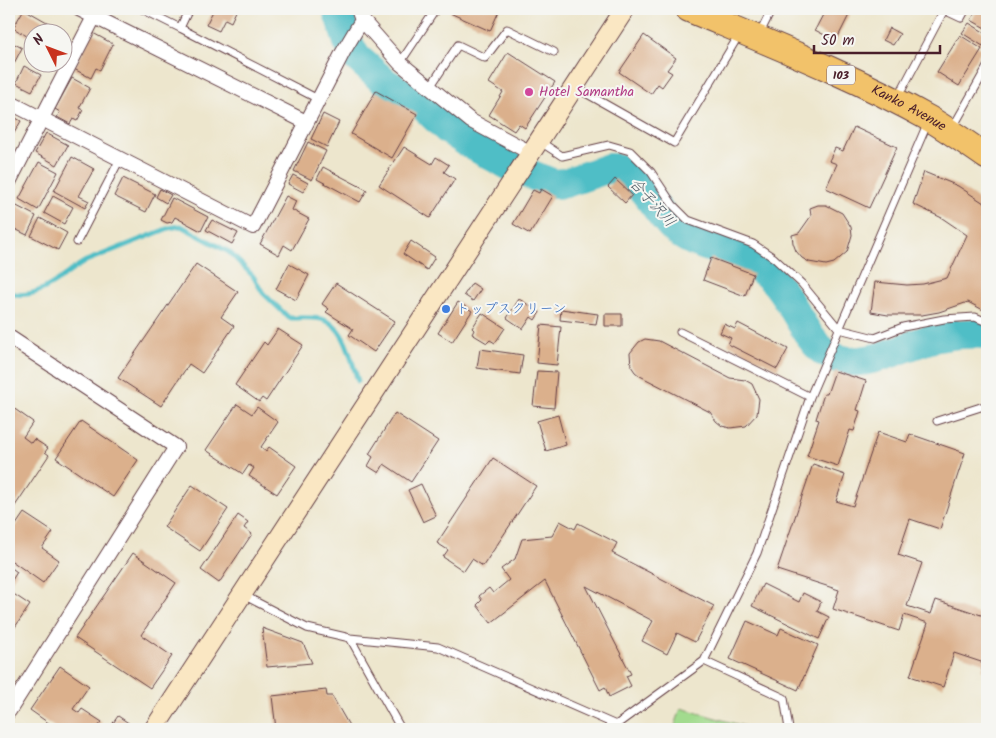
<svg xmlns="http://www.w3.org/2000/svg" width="996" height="738" font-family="Kalam,'Klee One',sans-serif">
<rect width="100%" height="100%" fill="#f6f6f2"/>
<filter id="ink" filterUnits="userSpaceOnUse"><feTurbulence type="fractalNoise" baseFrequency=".02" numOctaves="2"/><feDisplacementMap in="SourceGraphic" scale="10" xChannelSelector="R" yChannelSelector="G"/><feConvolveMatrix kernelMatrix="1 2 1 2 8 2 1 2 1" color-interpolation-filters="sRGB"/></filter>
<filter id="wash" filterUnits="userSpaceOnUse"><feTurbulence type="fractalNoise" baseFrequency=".0096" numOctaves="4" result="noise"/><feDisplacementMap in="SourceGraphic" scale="20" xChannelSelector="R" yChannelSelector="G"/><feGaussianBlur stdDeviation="1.12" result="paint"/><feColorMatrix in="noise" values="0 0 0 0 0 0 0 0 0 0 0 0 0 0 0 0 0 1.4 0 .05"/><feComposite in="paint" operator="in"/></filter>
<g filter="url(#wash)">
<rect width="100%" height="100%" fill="#ede6cd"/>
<path fill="#a2db8e" stroke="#767d5c" d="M681,708L754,729H674Z"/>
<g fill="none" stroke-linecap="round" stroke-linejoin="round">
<path stroke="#50bec6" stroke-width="5" d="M9,293C41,301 61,275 86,261L169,228L181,226L229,252L253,276L263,293L289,318C299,318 311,317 321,319C346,325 351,360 358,381"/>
<path stroke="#50bec6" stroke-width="30" d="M337,9L348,42L356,57L386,83L420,103L447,129L468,143L512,167L554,184L565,183L609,168C614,168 619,168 623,171C642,182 657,213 673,228C690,245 717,248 738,257C750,262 764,271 773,280C792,299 806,341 826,353C863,376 902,344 938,337C954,334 971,333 987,334"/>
</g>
<g id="blocks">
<path fill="#dbb08c" d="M24,9L68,34L62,44V32H32V39L13,28Z
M214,9H237L231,22L225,19L219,31L206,25Z
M452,9H500L490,31L450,13Z
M826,9H852L836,41L815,30Z
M978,9H987V29L971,20Z
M969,23L987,34V39L983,46L962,33Z
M889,28L900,34L893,45L883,40Z
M93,33L113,44L100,70L96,68L91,78L74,69Z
M644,35L676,58L667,70L672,73L662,87L658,84L651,94L619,72Z
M960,35L982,49L959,86L937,72Z
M9,41L22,48L11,69L9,68Z
M508,52L555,82L525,128L519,124L514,131L489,115L503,92L489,83Z
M24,66L41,75L32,91L16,83Z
M72,78L90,88L79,108L83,110L77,121L73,119L70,124L57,117L60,112L55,109Z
M376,91L417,114L392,158L351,134Z
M9,114L21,121L9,142Z
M323,114L339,122L327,147L311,139Z
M854,127L897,147L869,208L826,188L837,164L829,161L835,148L843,151Z
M46,133L68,145L57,165L35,153Z
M308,142L326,151L312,180L294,171Z
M404,147L432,164L436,157L449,165L444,172L455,179L430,218L379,185Z
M72,157L94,169L79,196L89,201L85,208L54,191Z
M39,162L58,172L38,210L19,199Z
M323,167L367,190L360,202L317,179Z
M924,172L958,186L987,205V312L968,302L939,312L922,315H888L871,312L875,282L907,285L923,284L947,278L967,235L942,218L913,204Z
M293,175L308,183L303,192L288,184Z
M123,178L155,194L146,212L114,196Z
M615,179L632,195L625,203L608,187Z
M160,189L171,195L166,203L156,197Z
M541,189L553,196L530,234L513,224L533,190L539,193Z
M53,196L73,207L64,224L44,213Z
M286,196L296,201L292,210L309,219L292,250L284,245L279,255L260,244Z
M172,198L208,217L201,231L175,217L172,222L167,223L161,220Z
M9,202L36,216L27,235L9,226Z
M818,205H826L842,213L851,227L852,235L847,252L834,263L826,265L809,262L802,258L796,251L793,243L792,235L799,233L811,216L810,208Z
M40,218L67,233L58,250L31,236Z
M212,220L238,233L232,244L206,230Z
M411,241L435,257L427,270L403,254Z
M711,258L753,274L745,296L703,280Z
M196,264L238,292L221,317L234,326L202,373L189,364L161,406L118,378Z
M289,264L309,275L296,300L276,289Z
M336,283L395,321L374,352L349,335L353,329L326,312L329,309L322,304Z
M472,283L481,289L473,301L464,295Z
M519,299L540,312L535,320L531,317L523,329L507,318Z
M458,302L472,311L452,342L438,333Z
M561,309L598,314L596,324L560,320Z
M482,313L505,328L495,343L490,340L487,343L472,334L474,330L472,328Z
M605,314H622V326H605Z
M738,323L788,349L777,369L728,344L731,338L720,333L724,324L735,329Z
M541,325L561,327L557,365L537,363Z
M278,329L303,345L266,401L262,398L259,402L235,385L264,342L267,345Z
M645,339L659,341L730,378L745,380L752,384L759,399L757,414L746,426L730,428L722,426L716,421L710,412L640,376L635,372L631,366L630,353L639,342Z
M480,349L523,355L520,374L477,368Z
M537,371L557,372L554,408L533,406Z
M835,371L866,381L857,410L860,411L854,431L850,430L838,466L807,456L819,420L816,419L824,394H827Z
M237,404L252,414L257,407L278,422L261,447L266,451L269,447L296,466L277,494L249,476L254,468L249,465L243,474L206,450Z
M9,405L33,422L23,437L31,443L34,439L48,448L45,452L49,455L9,515Z
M395,413L438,441L411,482L384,464L379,473L368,466L373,457L369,454Z
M558,415L566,445L546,451L537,421Z
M81,421L138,460L113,497L56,458Z
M878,432L907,442L910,434L965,453L940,529L910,519L898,555L922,563L907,606L931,614L936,600L987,617V672L982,670L984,663L954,653L943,687L910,676L928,623L904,615L899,631L833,609L839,590L777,570L813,464L845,475L836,501L853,506Z
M493,458L536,486L483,566L472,559L464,571L443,557L448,550L437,543Z
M421,484L436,516L423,522L408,490Z
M192,485L228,509L200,551L164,527Z
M24,513L53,532L42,548L59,560L43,583L9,559V535Z
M238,515L248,522L244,528L252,534L219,583L201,570Z
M560,521L575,529L578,523L617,543L612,553L714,606L695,642L677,633L667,654L642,641L653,621L586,586L631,674L626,676L631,686L609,697L605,687L600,690L545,581L491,623L477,605L482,600L479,596L489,588L493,593L509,580L501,569L515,559L522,539L552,536Z
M133,553L176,583L141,635L172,656L150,688L75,638Z
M9,566L17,572L9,585Z
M763,584L799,602L803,593L821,602L817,611L829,617L819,639L752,606Z
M9,591L30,605L13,630L9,626Z
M747,621L778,635L781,628L818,645L798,690L730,659Z
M262,628L303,643L312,663L267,667Z
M60,666L89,686L73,709L79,713L82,709L102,722L96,729H57L30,710Z
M326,690L327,696H332L351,729H276L272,696Z
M118,716L130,724L126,729H109Z"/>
</g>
</g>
<g filter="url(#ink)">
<use href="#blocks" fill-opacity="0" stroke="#623d43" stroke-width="1"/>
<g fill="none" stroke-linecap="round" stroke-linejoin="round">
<defs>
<path id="lane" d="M142,9L180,28
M189,9L180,28L318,99
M944,10L961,18L966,9
M760,33L772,9
M400,63L436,9
M430,87L458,45L485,58L507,29L554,52
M575,87L674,143L739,35
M898,97L944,10L941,9
M952,129L987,67
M539,141L562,156L609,145L630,151L651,172L673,205L688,220L753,244L774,258L802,284L839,329L875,338L903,327L944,319L975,317L987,322
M77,242L120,159
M680,332L810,397
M937,421L987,405
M243,595L307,628L350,638L438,647L616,725L704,661L757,553L810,397L928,122
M350,638L401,729
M704,661L784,698L789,729"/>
<path id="street" d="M79,9L306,122
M362,20L400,63L471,121L531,153
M9,102L253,227L343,52L362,20L358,9
M9,182L94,17
M9,337L176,447L9,711"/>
<path id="secondary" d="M154,729L625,9"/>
<g id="highway">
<path id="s1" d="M688,9C769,43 853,76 930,119C950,131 968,144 987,157"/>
</g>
</defs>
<use href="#lane" stroke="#623d43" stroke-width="9"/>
<use href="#street" stroke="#623d43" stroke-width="16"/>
<use href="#secondary" stroke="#623d43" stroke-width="21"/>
<use href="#highway" stroke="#623d43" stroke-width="27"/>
<use href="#lane" stroke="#fff" stroke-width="7"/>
<use href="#street" stroke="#fff" stroke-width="14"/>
<use href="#secondary" stroke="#fae7c3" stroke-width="19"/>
<use href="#highway" stroke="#f2c26a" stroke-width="25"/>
</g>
</g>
<circle fill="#d1479c" stroke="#f6f6f2" stroke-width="2" cx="529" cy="92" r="5"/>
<circle fill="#3f7fe0" stroke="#f6f6f2" stroke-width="2" cx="446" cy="309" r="5"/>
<g text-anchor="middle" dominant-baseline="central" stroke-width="4" stroke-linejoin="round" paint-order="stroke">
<rect fill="#f6f6f2" stroke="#7e6067" stroke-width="1" x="827" y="65.5" width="28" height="19" rx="4"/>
<g font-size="12" font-weight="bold" fill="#4a1f2b">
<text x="841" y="75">103</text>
</g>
<g font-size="14" fill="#b23c85" stroke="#f6f6f2" text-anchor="start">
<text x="539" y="92">Hotel Samantha</text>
</g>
<g font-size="14" fill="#4a1f2b" stroke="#f6f6f2">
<text stroke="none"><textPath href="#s1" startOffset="242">Kanko Avenue</textPath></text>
</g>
<g font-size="14" fill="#366cbe" stroke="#f6f6f2" text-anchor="start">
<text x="456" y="309">トップスクリーン</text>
</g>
<g font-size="15" font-style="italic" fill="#4c5761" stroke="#f6f6f2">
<text transform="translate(652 203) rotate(48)">合子沢川</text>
</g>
</g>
<rect width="996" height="738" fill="none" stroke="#f6f6f2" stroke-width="30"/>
<g transform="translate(48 48) rotate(312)"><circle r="24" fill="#f6f6f2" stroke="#b1a0a2"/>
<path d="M0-4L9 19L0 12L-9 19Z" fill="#c8321e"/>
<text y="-8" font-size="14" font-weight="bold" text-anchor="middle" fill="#4a1f2b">N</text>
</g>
<path d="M814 45v8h126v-8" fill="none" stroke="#4a1f2b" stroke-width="2.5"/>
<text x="821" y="45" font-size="15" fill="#4a1f2b" stroke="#f6f6f2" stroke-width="4" paint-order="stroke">50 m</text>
</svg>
